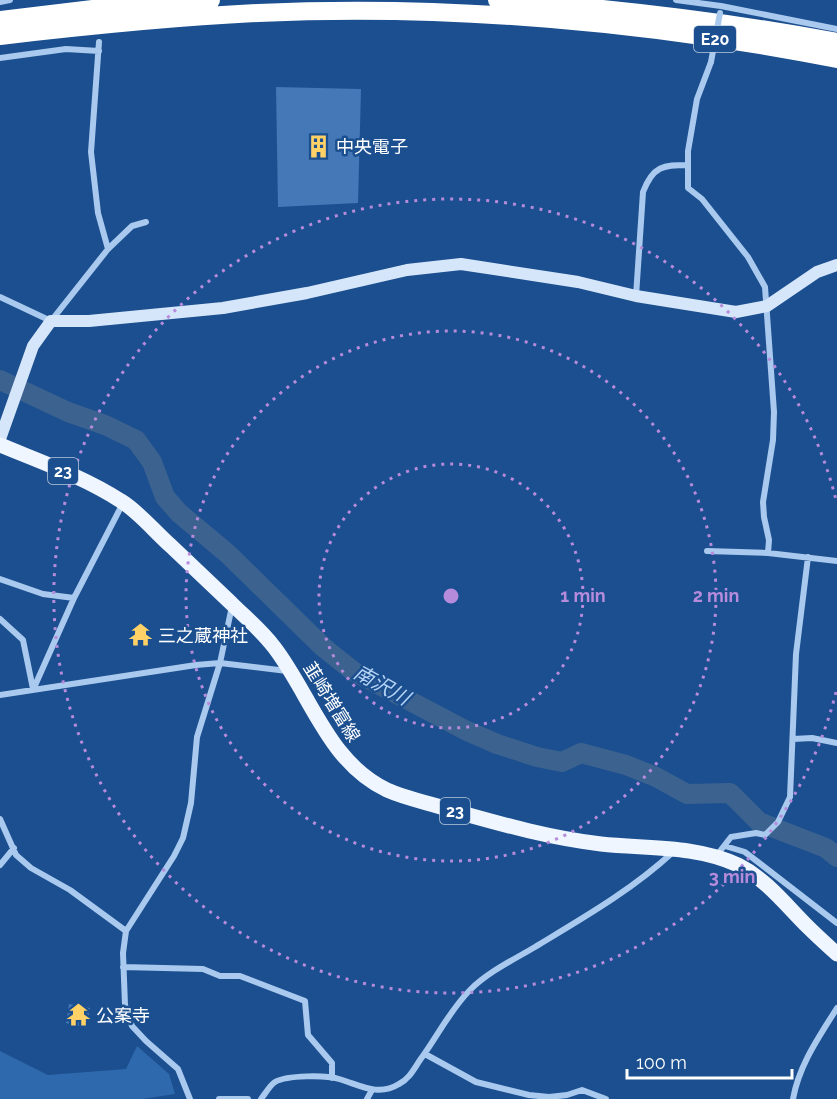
<svg xmlns="http://www.w3.org/2000/svg" width="837" height="1099" font-family="Raleway,'Noto Sans JP',sans-serif">
<rect width="100%" height="100%" fill="#1b4f8f"/>
<path fill="#2e69ad" d="M137,1046L169,1074L175,1094L142,1099H0V1051L48,1075L126,1069Z"/>
<g fill="none" stroke-linecap="round" stroke-linejoin="round">
<path stroke="#3c6290" stroke-width="20" d="M0,380L68,412L105,425L136,440L152,462L165,497L179,513L228,554L323,647L353,671L465,730L497,744L537,757L562,762L581,753L626,765L656,777L687,794L730,793L759,822L826,848L837,857"/>
</g>
<path fill="#4478b7" d="M276,87L361,89L358,203L278,207Z
M69,1004L90,1008L87,1028L66,1023Z"/>
<g fill="none" stroke-linecap="round" stroke-linejoin="round">
<path stroke="#a9c9ee" stroke-width="6" d="M676,0L721,6L837,29
M0,2L10,0
M0,58L66,49L99,51
M711,62L697,99L688,151V188L702,199L748,257L765,287L774,412L773,440L763,502L764,517L769,540L768,553L837,561
M108,249L132,226L146,222
M636,296L643,192C653,166 663,165 688,165
M0,297L51,321L108,249L98,213L91,152L99,42
M707,551L768,553
M0,579L43,594L74,598L123,503
M0,619L23,640L33,689
M33,690L74,598
M0,695L196,665L220,663L287,671
M793,739L812,738L837,743
M0,819L16,855L31,868L70,890L126,931
M725,846L745,852L837,923
M717,855L731,837L756,833L765,835L778,822L790,797L796,654L808,557
M0,865L14,848
M123,967L203,969L220,976H240L305,1001L308,1035L332,1063V1078
M425,1054L476,1082L529,1095L549,1097L567,1095L582,1090L606,1099
M190,1099L178,1069L146,1041L132,1026L125,1005L123,953L126,931L174,856L183,838L191,803L197,737L220,663L232,606
M219,1099H248
M261,1099C265,1094 270,1085 275,1082C287,1075 326,1075 339,1079C360,1085 378,1097 399,1084C409,1079 414,1069 420,1060C437,1037 450,1010 470,990C488,972 513,960 535,947C583,918 632,890 673,852
M367,1099L372,1090
M793,1099C799,1065 819,1037 837,1008"/>
<path stroke="#d6e6fa" stroke-width="12" d="M0,439L33,346L51,321H89L223,308L307,293L407,270L461,264L578,282L636,296L736,312L767,306L817,272L837,265"/>
<path stroke="#f0f6ff" stroke-width="15" d="M0,445C41,462 84,477 121,501C139,512 155,532 171,546C191,565 211,584 231,603C245,617 261,630 274,647C311,695 328,762 387,790C407,799 430,803 451,810C501,824 549,838 601,844C647,849 695,845 738,865C766,879 786,905 807,926C817,936 827,945 837,954"/>
<path stroke="#fff" stroke-width="18" d="M497,0C611,8 724,21 837,42
M0,20L109,7L211,0
M0,36C86,26 172,17 258,13C448,4 650,22 837,59"/>
<path stroke="#a9c9ee" stroke-width="6" d="M711,62L720,13"/>
</g>
<g fill="none" stroke="#b68bdc" stroke-width="3" stroke-dasharray="3 6">
<circle cx="451" cy="596" r="132"/>
<circle cx="451" cy="596" r="265"/>
<path d="M836 692A397 397 0 1 1 836 500"/>
</g>
<defs>
<symbol id="building-bare" viewBox="-9 -9 18 18"><path d="M-4-6H4V6H1V3H-1V6H-4ZM-2.5-4.3h1.7v1.8h-1.7ZM.8-4.3h1.7v1.8H.8ZM-2.5-1h1.7V.8h-1.7ZM.8-1h1.7V.8H.8Z" fill="#ffd166" stroke="#1b4f8f" stroke-width="2.5" paint-order="stroke"/></symbol>
<symbol id="temple-bare" viewBox="-9 -9 18 18"><path d="M0-6L5-2H3V0L6.5 2.5H4V6H1.5V3h-3V6H-4V2.5H-6.5L-3 0V-2H-5Z" fill="#ffd166" stroke="#1b4f8f" stroke-width="2.5" paint-order="stroke"/></symbol>
</defs>
<g fill-rule="evenodd">
<use href="#building-bare" x="302" y="130" width="33" height="33"/>
<use href="#temple-bare" x="124" y="618" width="33" height="33"/>
<use href="#temple-bare" x="62" y="998" width="33" height="33"/>
</g>
<g text-anchor="middle" dominant-baseline="central" stroke-width="5" stroke-linejoin="round" paint-order="stroke">
<g fill="#1b4f8f" stroke="#bbcadd" stroke-width="1.5">
<rect x="694" y="26" width="42" height="26" rx="4.5"/>
<rect x="48" y="458" width="30" height="26" rx="4.5"/>
<rect x="440" y="798" width="30" height="26" rx="4.5"/>
</g>
<g font-size="16" font-weight="bold" fill="#fff">
<text x="715" y="39">E20</text>
<text x="63" y="471">23</text>
<text x="455" y="811">23</text>
</g>
<g font-size="18" fill="#fff" stroke="#1b4f8f" text-anchor="start">
<text x="336" y="146">中央電子</text>
<text x="158" y="635">三之蔵神社</text>
<text x="96" y="1015">公案寺</text>
</g>
<g font-size="18" fill="#fff" stroke="#1b4f8f">
<text transform="translate(332 702) rotate(58)">韮崎増富線</text>
</g>
<g font-size="20" font-style="italic" fill="#b5d3f5" stroke="#1b4f8f">
<text transform="translate(382 685) rotate(29)">南沢川</text>
</g>
</g>
<circle cx="451" cy="596" r="9" fill="#b68bdc" stroke="#1b4f8f" stroke-width="3"/>
<g font-size="18" text-anchor="middle" font-weight="bold" fill="#b68bdc" stroke="#1b4f8f" stroke-width="5" stroke-linejoin="round" paint-order="stroke">
<text x="583" y="602">1 min</text>
<text x="716" y="602">2 min</text>
<text x="732" y="883">3 min</text>
</g>
<path d="M627 1069v9h165v-9" fill="none" stroke="#ffffff" stroke-width="3"/>
<text x="636" y="1069" font-size="18" fill="#ffffff" stroke="#1b4f8f" stroke-width="4.5" paint-order="stroke">100 m</text>
</svg>
